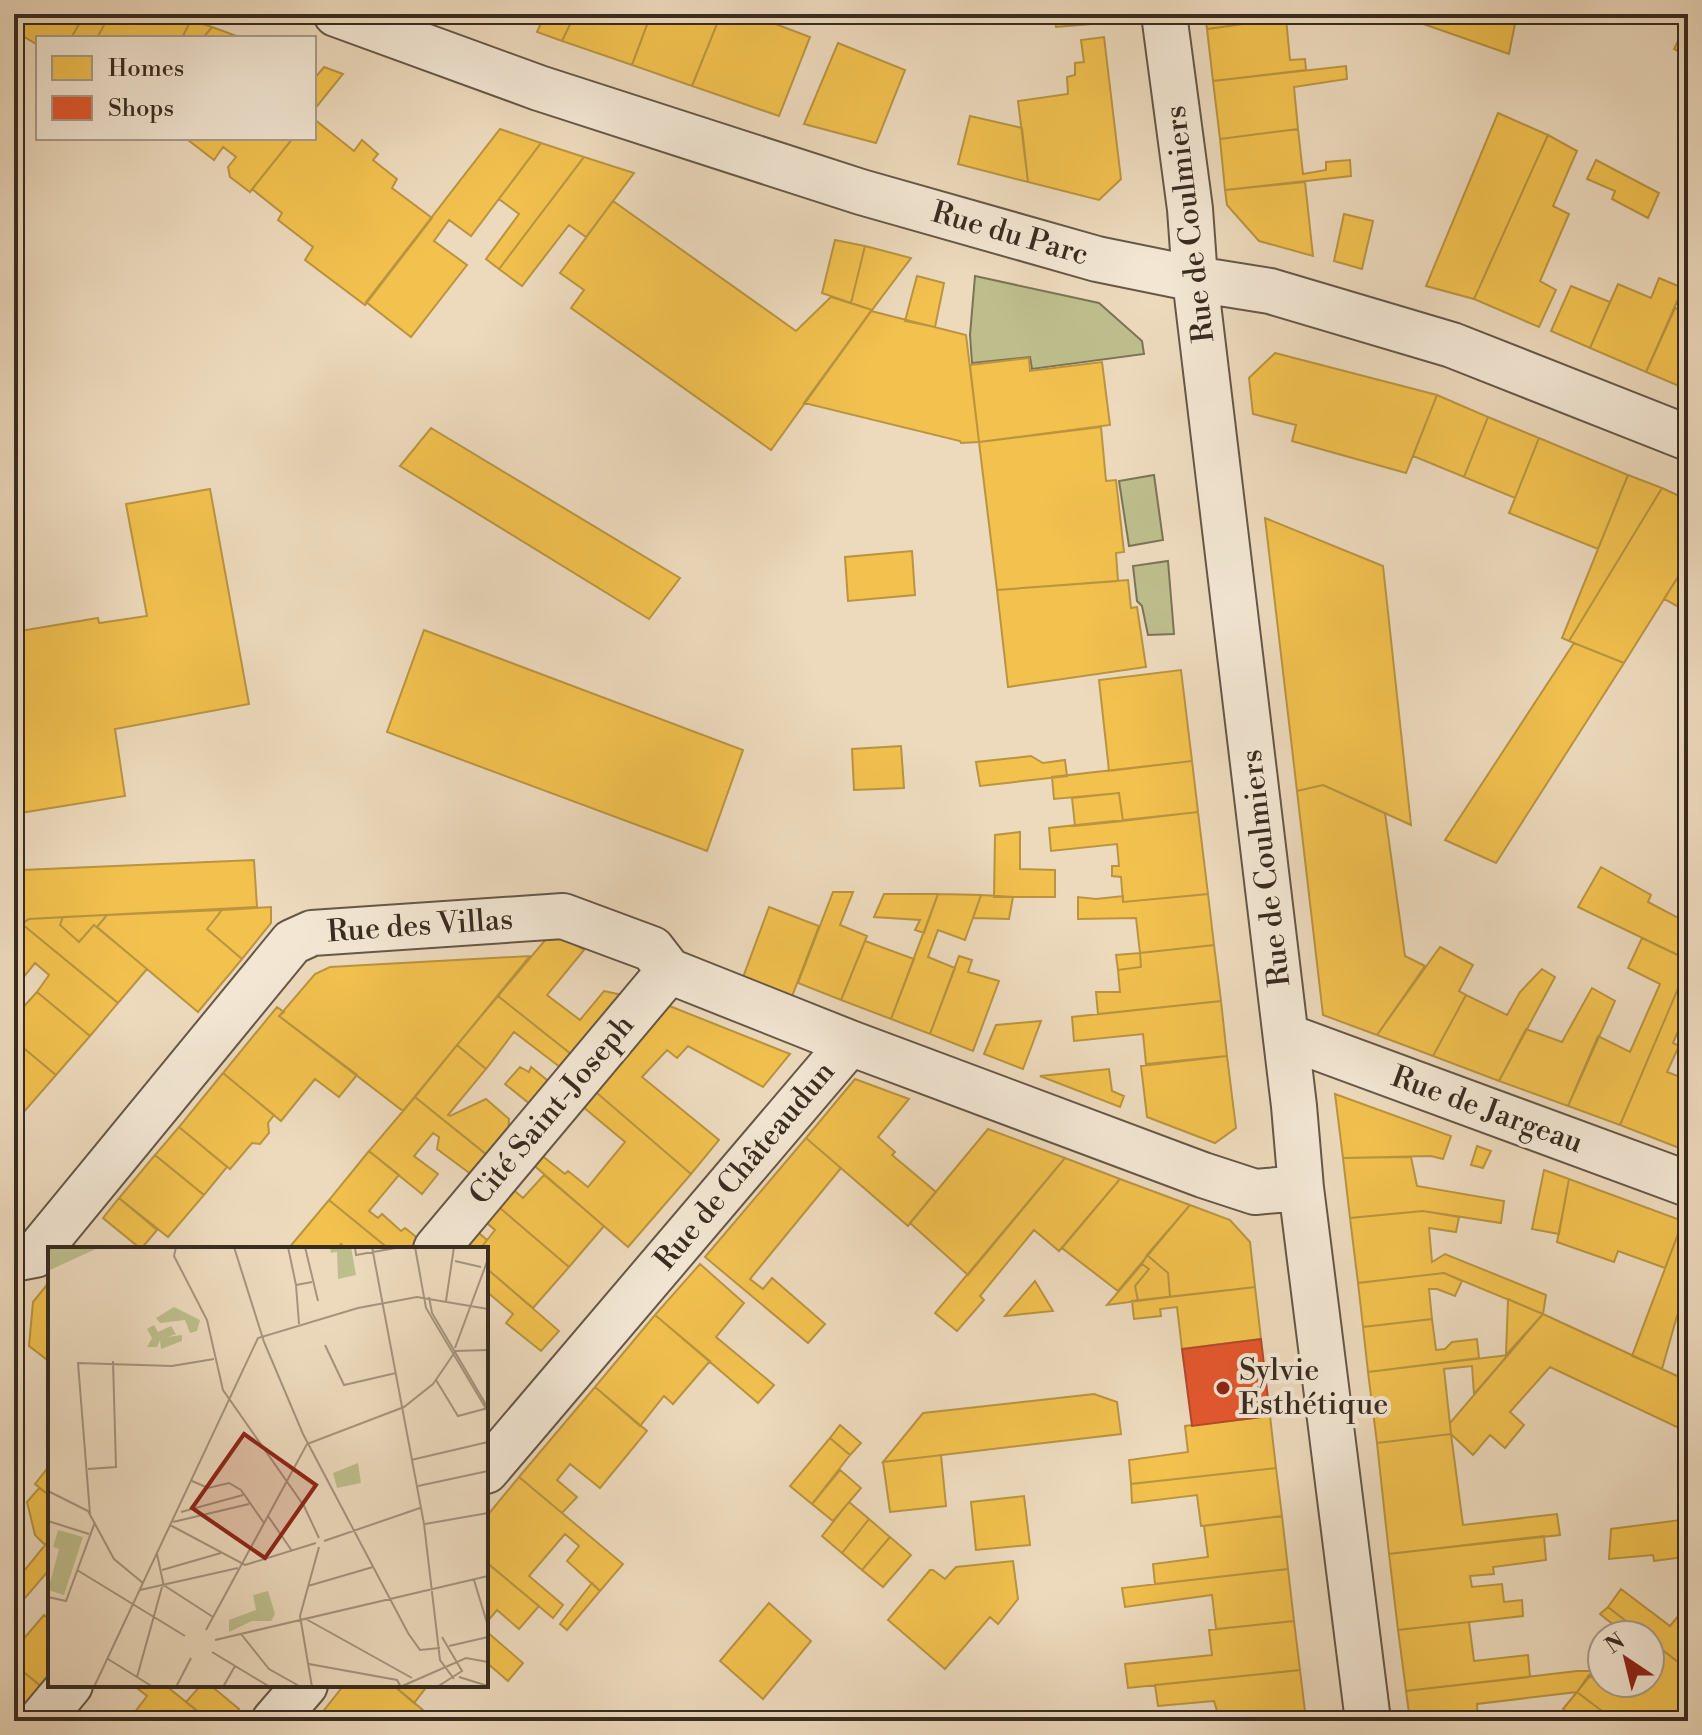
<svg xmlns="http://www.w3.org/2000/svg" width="1702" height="1735" font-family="'Libre Bodoni',serif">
<rect width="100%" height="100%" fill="#eddabd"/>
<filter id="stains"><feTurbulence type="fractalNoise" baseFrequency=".0025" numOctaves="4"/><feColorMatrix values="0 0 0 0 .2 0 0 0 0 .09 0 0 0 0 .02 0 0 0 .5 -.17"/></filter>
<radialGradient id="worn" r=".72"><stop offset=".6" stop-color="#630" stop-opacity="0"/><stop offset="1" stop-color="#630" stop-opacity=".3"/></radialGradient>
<path fill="#bebe8d" stroke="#7c7456" stroke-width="2" d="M975,276L1099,303L1142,341L1144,354L1032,369L1030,357L972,363L970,335Z
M1154,475L1163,540L1129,546L1119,481Z
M1168,561L1174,634L1148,635L1142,606L1137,601L1133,566Z"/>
<path fill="#f2c14e" stroke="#ba9440" stroke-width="2" d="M14,14H85L71,38H38V45L14,31Z
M85,14H110L97,38H71Z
M110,14H178L191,20L182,38H97Z
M524,14H575L562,41L537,32L541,23Z
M575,14H651L632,65L562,41Z
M651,14H721L692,86L632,65Z
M721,14H749L810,37L779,116L692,86Z
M1054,14H1102L1103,23L1056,27Z
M1205,14H1285L1286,18L1207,29Z
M1417,14H1517L1509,54L1415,21Z
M1286,18L1290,60L1305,59L1306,70L1213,81L1207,29Z
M191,20L212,27L203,38H182Z
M212,27L242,38H203Z
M1685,27L1688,28V56L1674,49Z
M1104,37L1121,179L1099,200L1028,182L1018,101L1068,94L1067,77L1075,75V63L1084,62L1081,40Z
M838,43L905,70L876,143L804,124Z
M1346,66L1347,79L1294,87L1298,129L1220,139L1213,81Z
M324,67L343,74L314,110V79Z
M1498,113L1548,135L1474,299L1426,286Z
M970,116L1022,128L1028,182L958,164Z
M314,119L354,151L362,140L378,154L373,160L397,179L392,188L432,218L365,305L305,260L313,247L278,220L282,213L252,189L293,138H314Z
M500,129L541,143L471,236L449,220L434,241L467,265L411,337L366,302Z
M1298,129L1303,174L1326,170V162L1350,160L1351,176L1225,190L1220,139Z
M1548,135L1577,151L1553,206L1569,214L1540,281L1556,290L1539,327L1474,299Z
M189,138H293L250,192L230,177L228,167L236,157L223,147L214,160L188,140Z
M541,143L584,157L499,269L486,259L519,214L499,199Z
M584,157L634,173L586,237L569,225L522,286L499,269Z
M1596,160L1659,193L1648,218L1612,199L1615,191L1587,179Z
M1305,182L1313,256L1259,241L1227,205L1225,190Z
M613,201L796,331L831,297L872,310L771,450L571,308L584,290L560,273Z
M1344,214L1373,221L1362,269L1334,261Z
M835,240L865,246L851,303L822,293Z
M865,246L911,258L872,310L851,303Z
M917,276L944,283L935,327L905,321Z
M1659,278L1683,288L1646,372L1590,348L1618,284L1651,298Z
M1571,286L1610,302L1590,348L1551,331Z
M1675,308L1688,313V385L1686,389L1646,372Z
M871,311L966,335L979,442L961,443L960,441L804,403Z
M1275,353L1437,395L1406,473L1292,441L1296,425L1253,414L1249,378Z
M1029,358L1030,371L1102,362L1110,425L979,442L970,365Z
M1437,395L1488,417L1464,477L1413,456Z
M1488,417L1539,438L1515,498L1464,477Z
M1101,427L1106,481L1116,480L1124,552L1116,553L1118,581L997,590L979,442Z
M431,428L680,578L649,619L400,466Z
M1539,438L1628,475L1598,549L1509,513Z
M1628,475L1662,488L1569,641L1562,638Z
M1662,488L1688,500V561L1624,663L1569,641Z
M210,489L249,704L115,729L125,796L14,814V632L98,618L99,623L147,616L126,504Z
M1265,518L1383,566L1411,825L1323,785L1297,791Z
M912,551L915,595L848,601L845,557Z
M1688,561V612L1664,599Z
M1128,580L1131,608L1137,607L1146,667L1008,687L997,590Z
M424,630L743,750L707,851L387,732Z
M1574,643L1624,663L1496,863L1445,840Z
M1181,670L1192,761L1109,771L1099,680Z
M901,746L904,788L854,790L852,749Z
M1031,756L1043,763L1065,760L1067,776L980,786L976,762Z
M1192,761L1198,812L1123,821L1119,793L1054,799L1052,777Z
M1323,785L1385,813L1405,956L1425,966L1377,1035L1323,1015L1297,791Z
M1119,793L1123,821L1075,826L1072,798Z
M1198,812L1208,894L1123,902L1121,877L1112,876V866H1119L1117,844L1051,851L1049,828Z
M1020,832V869L1055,870V897H994L995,835Z
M254,860L257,907L29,919L21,924L14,934V874L22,870Z
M1601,867L1651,895L1648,902L1688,923V949L1682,957L1578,907Z
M833,892H853L840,925L867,936L841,1000L798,983Z
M884,894H938L924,933L915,930L920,920L874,917Z
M938,894L981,895L965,940L938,930L928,957L955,968L930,1034L891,1019Z
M1208,894L1214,945L1140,953L1136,918L1078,919V897L1096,899L1123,896V902Z
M981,895L1013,897L1009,919L973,918Z
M271,907V923L242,959L207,929L222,910Z
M769,907L819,926L791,999L742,980Z
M222,910L207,929L242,959L198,1012L97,927L107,915Z
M107,915L97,927L94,925L79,942L60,925L63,917Z
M63,917L60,925L79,942L94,925L147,969L118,1003L22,924L29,919Z
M22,924L118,1003L90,1036L37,992L49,975L35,963L22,979L14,972V934Z
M552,932L584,950L547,995L580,1020L604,991L627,996L576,1058L498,996Z
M1642,938L1688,960V965L1620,1125L1568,1106L1598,1036L1630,1052L1660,984L1628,968Z
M865,941L914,959L891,1019L841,1000Z
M1214,945L1221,1001L1098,1014L1096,992H1120L1118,970L1141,967L1140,953Z
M1440,947L1473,965L1459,991L1466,995L1433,1056L1377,1035Z
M1140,953L1141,967L1118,970L1116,955Z
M530,956L403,1111L279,1016L315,974L330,967Z
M959,956L972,960L968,972L999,981L973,1051L930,1034Z
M1688,965V1007L1673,1043L1679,1046L1667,1072L1688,1080L1687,1151L1620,1125Z
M1542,969L1555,977L1499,1081L1433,1056L1466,995L1507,1015L1520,992Z
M1592,988L1615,1001L1568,1106L1499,1081L1526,1029L1562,1042Z
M37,992L90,1036L56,1075L14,1040V1011L17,1014Z
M498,996L576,1058L565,1071L514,1032L486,1069L457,1045Z
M1221,1001L1227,1056L1146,1064L1143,1034L1074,1041L1072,1017Z
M667,1005L790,1054L763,1087L688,1046L677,1058L667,1050L642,1077L719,1140L691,1174L590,1087Z
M277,1007L284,1012L279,1016L357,1075L339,1097L315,1079L281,1121L223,1073Z
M1041,1021L1023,1069L984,1054L996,1025Z
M14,1040L56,1075L23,1113L14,1106Z
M457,1045L486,1069L448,1115L450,1116L486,1099L509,1119L508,1141L492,1159L415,1097Z
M1227,1056L1236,1128L1215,1143L1147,1117L1141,1066Z
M520,1067L529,1072L531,1067L553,1085L535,1108L505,1084Z
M1109,1069L1112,1091L1124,1096L1120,1107L1040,1076Z
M223,1073L274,1115L268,1123L269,1133L260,1144L252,1143L230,1169L179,1127Z
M855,1079L909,1099L878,1137L895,1152L892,1155L936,1192L908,1226L806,1138Z
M590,1087L691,1174L628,1247L529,1161L536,1151L565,1174L568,1171L588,1187L625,1142L577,1102Z
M1335,1094L1451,1136L1443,1159L1431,1156L1343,1158Z
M415,1097L492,1159L476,1178L437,1149L439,1137L433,1133L414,1156L438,1174L422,1194L369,1151Z
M179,1127L227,1167L204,1195L155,1155Z
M988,1129L1065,1158L968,1275L910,1223Z
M806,1138L841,1168L750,1279L763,1289L772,1278L825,1324L808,1343L705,1257Z
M1477,1146L1491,1151L1483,1168L1471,1165Z
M369,1151L399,1175L369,1211L378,1218L382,1214L401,1231L405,1228L424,1243L418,1249H389L329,1200Z
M155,1155L204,1195L168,1237L119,1198Z
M1411,1157L1417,1186L1504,1201L1501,1223L1423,1211L1350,1218L1343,1158Z
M1065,1158L1120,1179L1059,1251L1034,1230L980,1296L984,1300L957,1331L935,1313Z
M1544,1170L1569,1179L1559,1234L1532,1229Z
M544,1175L604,1226L569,1267L493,1202L508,1185L523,1198Z
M1120,1179L1190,1205L1118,1291L1062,1248Z
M1569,1179L1683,1221L1665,1268L1618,1251L1614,1262L1557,1242Z
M119,1198L157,1230L141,1249L103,1218Z
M329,1200L389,1249H346L341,1244L337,1249H288Z
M493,1202L569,1267L533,1308L486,1268V1249H480L495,1230L481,1218Z
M1190,1205L1230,1220L1250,1242L1255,1287L1170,1297L1168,1273L1147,1255Z
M1423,1211L1459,1217L1456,1232L1429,1228L1432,1262L1445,1254L1546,1295L1543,1314L1444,1273L1358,1283L1350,1218Z
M1683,1221L1688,1223V1320L1677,1316L1662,1369L1632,1356Z
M473,1228L487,1240L480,1249H463Z
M1147,1255L1168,1273L1170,1297L1138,1301L1135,1286L1149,1269L1142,1264Z
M700,1264L744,1303L716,1337L774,1385L758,1403L655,1315Z
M1142,1264L1149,1269L1135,1286L1138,1301L1107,1305Z
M486,1268L559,1331L541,1351L506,1323L513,1314L486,1291Z
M1444,1273L1462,1281L1455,1296L1437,1289H1429L1432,1319L1363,1327L1358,1283Z
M50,1281V1362L29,1346L33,1302Z
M1035,1281L1053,1311L1005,1316Z
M1255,1287L1261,1339L1182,1349L1177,1307L1160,1309L1161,1316L1134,1319L1132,1301Z
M1508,1299L1543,1314L1506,1355Z
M1543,1314L1688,1381V1417L1683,1430L1550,1367L1510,1412L1524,1425L1505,1448L1490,1435L1473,1455L1451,1434L1450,1423Z
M655,1315L710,1361L673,1404L664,1396L640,1426L595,1387Z
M1432,1319L1436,1350L1445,1349L1452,1342L1477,1339L1479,1358L1368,1372L1363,1327Z
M1508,1355L1474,1394L1472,1366L1444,1369L1451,1434L1377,1443L1368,1372Z
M595,1387L647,1431L600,1488L570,1464L557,1480L577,1497L562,1513L519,1477Z
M1094,1394L1117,1402L1121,1434L883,1462L923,1413Z
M1270,1416L1276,1468L1131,1484L1129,1460L1188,1452L1185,1426Z
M840,1425L861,1443L850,1455L830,1438Z
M1451,1434L1463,1525L1557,1514L1560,1535L1389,1554L1377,1443Z
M830,1438L850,1455L812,1504L790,1486Z
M941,1455L946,1506L890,1512L883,1462Z
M50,1465V1496L35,1484Z
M1276,1468L1282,1516L1201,1526L1197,1495L1132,1503L1131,1484Z
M840,1470L861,1488L833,1521L812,1504Z
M519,1477L623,1564L600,1591L567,1561L579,1546L565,1534L529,1576L563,1605L553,1618L486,1562V1517Z
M39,1488L50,1496V1539L45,1545L35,1535L27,1502Z
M1024,1496L1030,1545L976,1550L971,1502Z
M849,1502L869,1519L842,1553L822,1536Z
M1282,1516L1288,1569L1155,1584L1153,1564L1208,1557L1204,1526Z
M869,1519L890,1537L862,1570L842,1553Z
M1680,1520L1685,1557L1654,1561L1653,1555L1609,1559L1611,1529Z
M1544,1536L1546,1560L1493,1567L1494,1574L1470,1576L1472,1587L1502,1584L1504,1602L1522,1600L1523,1616L1398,1630L1389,1554Z
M890,1537L911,1555L883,1587L862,1570Z
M50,1539V1569L25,1598L14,1590V1583Z
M1013,1561L1018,1599L998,1624L990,1617L945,1669L888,1620L930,1570H933L945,1579L956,1567Z
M486,1562L539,1606L519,1629L497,1610L486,1623Z
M1288,1569L1294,1621L1216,1629L1212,1595L1125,1607L1122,1588Z
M592,1583L600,1591L567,1630L560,1624Z
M1621,1589L1670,1626L1688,1604V1670L1650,1640V1635H1644L1608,1607Z
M769,1603L811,1641L763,1699L720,1661Z
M1608,1607L1644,1635H1626L1600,1614Z
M44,1615L50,1620L49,1693L14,1664V1650Z
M1294,1621L1300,1670L1128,1688L1125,1664L1212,1655L1209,1630Z
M1469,1622L1474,1661L1528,1655L1530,1677L1406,1691L1398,1630Z
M486,1631L523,1663L508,1681L486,1662Z
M1650,1640L1688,1670V1703L1674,1721H1615L1577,1692L1589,1675L1612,1692L1619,1683H1650Z
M14,1664L49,1693L27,1721H14Z
M1300,1670L1306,1720L1220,1721L1214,1701L1158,1706L1155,1685Z
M1577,1671H1594L1577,1692L1477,1704L1478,1721H1410L1406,1691Z
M133,1685H165L210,1721H128L147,1696Z
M201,1685H210L239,1709L229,1721H210L186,1702Z
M344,1685H393L430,1716L426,1721H318L317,1719Z
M393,1685H428L414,1703Z
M1577,1692L1615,1721H1577L1563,1709Z"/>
<path fill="#e4572e" stroke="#b14a2a" stroke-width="2" d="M1261,1339L1270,1416L1192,1426L1182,1349Z"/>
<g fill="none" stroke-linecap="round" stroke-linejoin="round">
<defs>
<path id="minor" d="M336,14L539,88L861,192L1097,259L1195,279L1270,291L1452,345L1688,438
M1164,14L1190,209L1195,279L1294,1106L1301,1188L1368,1721
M1286,1036L1688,1184
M436,1249L669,971
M14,1259L35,1255L292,942L312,933L563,916L652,949L669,971L850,1043L1203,1175L1255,1192L1301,1188
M486,1471L850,1043
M40,1721L70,1685
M274,1721L305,1685"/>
</defs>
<use href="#minor" stroke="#665747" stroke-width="48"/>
<use href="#minor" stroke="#f3e7d4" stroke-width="44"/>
</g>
<circle fill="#8f2418" stroke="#f3e7d4" stroke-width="3" cx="1223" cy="1388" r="8"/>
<g text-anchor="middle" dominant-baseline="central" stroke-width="8" stroke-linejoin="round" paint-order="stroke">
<g font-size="30" fill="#392b20" stroke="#f3e7d4">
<text transform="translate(1190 224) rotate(-97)">Rue de Coulmiers</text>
<text transform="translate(1010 234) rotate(16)">Rue du Parc</text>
<text transform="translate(1266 868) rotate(-97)">Rue de Coulmiers</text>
<text transform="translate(420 926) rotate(-4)">Rue des Villas</text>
<text transform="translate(552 1110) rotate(-50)">Cité Saint-Joseph</text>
<text transform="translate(1487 1110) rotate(20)">Rue de Jargeau</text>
<text transform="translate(745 1166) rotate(-50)">Rue de Châteaudun</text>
</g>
<g font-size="30" fill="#392b20" stroke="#f3e7d4" text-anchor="start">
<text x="1239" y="1371">Sylvie<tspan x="1239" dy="34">Esthétique</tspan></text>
</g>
</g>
<g transform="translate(48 1247)">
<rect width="440" height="440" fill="#eddabd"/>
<path d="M0,0H52L0,24ZM282,0H303L308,28L290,32L289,5L283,6ZM126,60L152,73L149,84L142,86L137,73L112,76L108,71ZM106,78L110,85L123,79L128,87L119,90L134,88V94L113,102L112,93L109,100H99L104,91L99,82ZM310,216L313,236L289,241L285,226ZM10,283L35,290L16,348L0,343L11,302L5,300ZM220,344L227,367L223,374H204L181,385V373L208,363L205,348Z" fill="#bebe8d"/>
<path fill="none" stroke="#a5947e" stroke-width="2" d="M128,0L126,9L159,73L175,143L256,259L271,291M186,0L216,95L255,187L360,386L372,403L392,401M240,0L248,38L264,35M257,0L270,54M307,0L308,8L353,0M324,0L376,277L392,413L406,432M367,0L378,61L440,165M407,14L433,20M248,38L251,77M381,50L384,66L440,161M398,54L406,0M277,98L296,138L348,126M407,101L440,12M407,104L440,103M388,133L410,169L440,161M363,213L440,195M40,222L68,220L65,114M144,234L160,241L181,236L193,243L216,276M370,239L440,224M0,244L40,264L66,312L95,336M133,265L195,248M42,267L30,116L124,119L166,112M220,269L244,304M0,274L41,287M125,275L201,257M377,277L440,266M122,278L197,318L268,296M276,294L372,261M109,307L116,340M29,323L137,389M114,323L173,306M426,333L440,379M117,339L165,370M260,339L325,320M92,343L190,321M0,350L18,354L47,275M258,372L364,431M158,383L259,197L356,160L385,137L407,105M193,387L221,422L253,440M167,393L440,329M401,399L440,390M164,405L222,440M60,412L105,440M261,417L349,433L353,440M89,430L114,340M411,430L440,439M46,440L210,91L310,61L369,50L440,62M128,440L143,411M175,440L187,419M264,440L252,369L271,300M352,440L418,411L440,415M389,440L414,424L394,390"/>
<path fill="#8f2418" fill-opacity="0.15" stroke="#8f2418" stroke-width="4" d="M196,187L268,238L217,311L144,261Z"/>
<rect width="440" height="440" fill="none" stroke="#392b20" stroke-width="4"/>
</g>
<rect width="1702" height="1735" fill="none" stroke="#eddabd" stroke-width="48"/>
<rect x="16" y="16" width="1670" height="1703" fill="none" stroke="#392b20" stroke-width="4"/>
<rect x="24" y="24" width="1654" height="1687" fill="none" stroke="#392b20" stroke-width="2"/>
<rect x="36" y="36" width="280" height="104" fill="#f3e7d4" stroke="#a99c8c" stroke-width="2"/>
<rect x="52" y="56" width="40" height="24" fill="#f2c14e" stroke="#a99c8c" stroke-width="2"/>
<text x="108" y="76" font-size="24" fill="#392b20">Homes</text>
<rect x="52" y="96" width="40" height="24" fill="#e4572e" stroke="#a99c8c" stroke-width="2"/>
<text x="108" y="116" font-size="24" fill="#392b20">Shops</text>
<g transform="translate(1626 1659) rotate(325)"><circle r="38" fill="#f3e7d4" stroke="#a99c8c" stroke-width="2"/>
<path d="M0-6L14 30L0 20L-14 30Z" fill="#8f2418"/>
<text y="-12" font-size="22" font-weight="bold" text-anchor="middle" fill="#392b20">N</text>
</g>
<rect width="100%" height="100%" filter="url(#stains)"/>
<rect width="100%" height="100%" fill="url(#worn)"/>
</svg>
